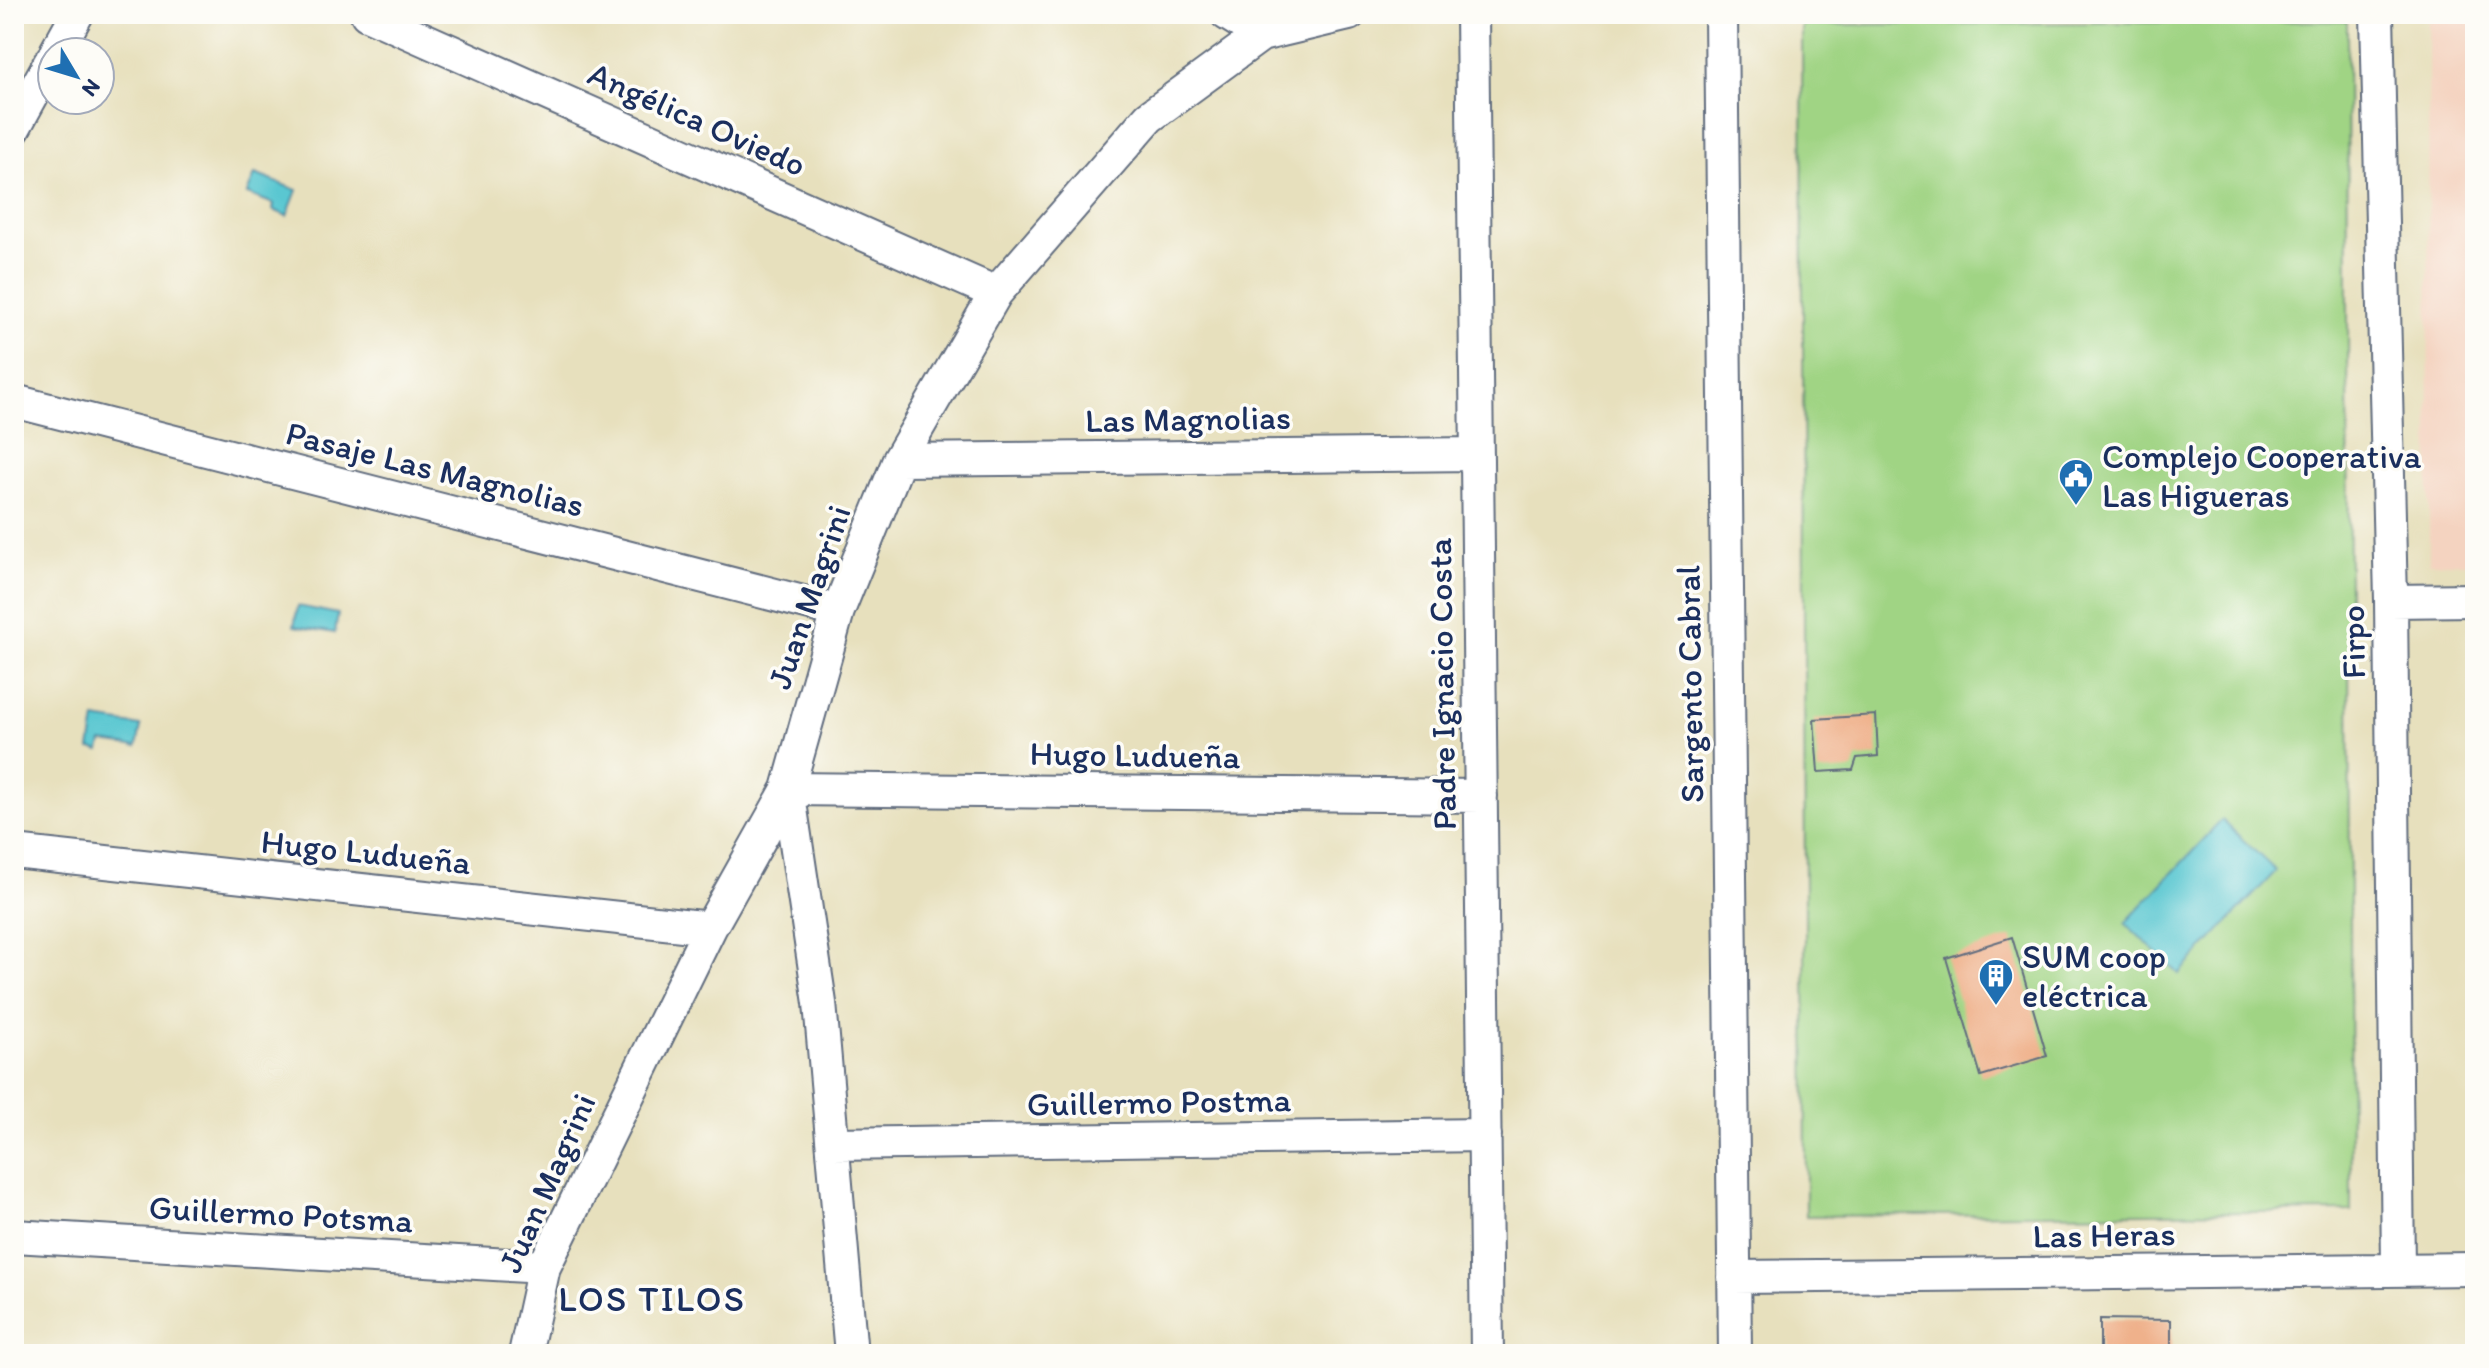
<svg xmlns="http://www.w3.org/2000/svg" width="2489" height="1368" font-family="Itim,sans-serif">
<rect width="100%" height="100%" fill="#fdfcf7"/>
<filter id="ink" filterUnits="userSpaceOnUse"><feTurbulence type="fractalNoise" baseFrequency=".0125" numOctaves="2"/><feDisplacementMap in="SourceGraphic" scale="16" xChannelSelector="R" yChannelSelector="G"/><feConvolveMatrix kernelMatrix="1 2 1 2 8 2 1 2 1" color-interpolation-filters="sRGB"/></filter>
<filter id="wash" filterUnits="userSpaceOnUse"><feTurbulence type="fractalNoise" baseFrequency=".006" numOctaves="4" result="noise"/><feDisplacementMap in="SourceGraphic" scale="32" xChannelSelector="R" yChannelSelector="G"/><feGaussianBlur stdDeviation="1.8" result="paint"/><feColorMatrix in="noise" values="0 0 0 0 0 0 0 0 0 0 0 0 0 0 0 0 0 1.4 0 .05"/><feComposite in="paint" operator="in"/></filter>
<g filter="url(#wash)">
<rect width="100%" height="100%" fill="#e7e0bd"/>
<path fill="#f4d3c0" d="M2428,14H2475V563H2429Z"/>
<path fill="#a0d484" stroke="#5e8271" stroke-width="2" d="M2347,21L2351,1211L1806,1216L1802,25Z"/>
<path fill="#5ac7d1" stroke="#3a7b98" stroke-width="2" d="M255,174L297,190L287,216L273,210L274,204L247,194Z
M298,606L338,614L335,633L294,626Z
M95,719L141,726L137,747L102,742L100,751L90,749Z
M2222,820L2276,871L2179,974L2125,923Z"/>
<g id="blocks">
<path fill="#efb18b" d="M1876,715L1878,756L1857,758L1853,770L1818,772L1814,719Z
M2012,937L2047,1056L1981,1076L1946,958Z
M2100,1319L2171,1320V1354H2100Z"/>
</g>
</g>
<g filter="url(#ink)">
<use href="#blocks" fill-opacity="0" stroke="#626d7f" stroke-width="2"/>
<g fill="none" stroke-linecap="round" stroke-linejoin="round">
<defs>
<path id="minor" d="M367,14L996,293
M1227,14L1261,35
M1472,14L1487,1354
M1721,14L1735,1354
M2377,14L2391,601L2398,1270
M56,52L77,14
M14,128L52,59
M14,401L838,611
M899,460L1477,454
M2391,601L2475,600
M14,852L710,928
M833,1144L1485,1135
M14,1236L544,1267
M1734,1277L2475,1269
M525,1354L544,1267L710,928L788,789L838,611L899,460L996,293L1149,117L1261,35L1349,14
M851,1354L820,1003L788,789L1481,796"/>
</defs>
<use href="#minor" stroke="#626d7f" stroke-width="36"/>
<use href="#minor" stroke="#fff" stroke-width="32"/>
</g>
</g>
<defs>
<symbol id="civic-pin" viewBox="-11 -11 22 30"><path d="M0 17L-7.5 6A9.5 9.5 0 1 1 7.5 6Z" fill="#1f6fb2" stroke="#fdfcf7"/><path d="M-.6-6.5H3V-4.5H.6V-3L4-1V1h2V6H-6V1h2V-1L-.6-3ZM-1.2 2.5V6h2.4V2.5Z" fill="#fff"/></symbol>
<symbol id="building-pin" viewBox="-11 -11 22 30"><path d="M0 17L-7.5 6A9.5 9.5 0 1 1 7.5 6Z" fill="#1f6fb2" stroke="#fdfcf7"/><path d="M-4-6H4V6H1V3H-1V6H-4ZM-2.5-4.3h1.7v1.8h-1.7ZM.8-4.3h1.7v1.8H.8ZM-2.5-1h1.7V.8h-1.7ZM.8-1h1.7V.8H.8Z" fill="#fff"/></symbol>
</defs>
<g fill-rule="evenodd">
<use href="#civic-pin" x="2056" y="456" width="40" height="54"/>
<use href="#building-pin" x="1976" y="956" width="40" height="54"/>
</g>
<g text-anchor="middle" dominant-baseline="central" stroke-width="7" stroke-linejoin="round" paint-order="stroke">
<g font-size="34" fill="#1b2f5e" stroke="#fdfcf7">
<text transform="translate(697 119) rotate(24)">Angélica Oviedo</text>
<text transform="translate(1188 419) rotate(-1)">Las Magnolias</text>
<text transform="translate(435 469) rotate(14)">Pasaje Las Magnolias</text>
<text transform="translate(809 597) rotate(-71)">Juan Magrini</text>
<text transform="translate(2353 642) rotate(-91)">Firpo</text>
<text transform="translate(1442 684) rotate(-91)">Padre Ignacio Costa</text>
<text transform="translate(1690 684) rotate(-91)">Sargento Cabral</text>
<text transform="translate(1135 755) rotate(1)">Hugo Ludueña</text>
<text transform="translate(366 852) rotate(6)">Hugo Ludueña</text>
<text transform="translate(1159 1102) rotate(-1)">Guillermo Postma</text>
<text transform="translate(547 1183) rotate(-66)">Juan Magrini</text>
<text transform="translate(281 1214) rotate(3)">Guillermo Potsma</text>
<text transform="translate(2104 1235) rotate(-1)">Las Heras</text>
</g>
<g font-size="34" fill="#1b2f5e" stroke="#fdfcf7" text-anchor="start">
<text x="2102" y="456">Complejo Cooperativa<tspan x="2102" dy="39">Las Higueras</tspan></text>
<text x="2022" y="956">SUM coop<tspan x="2022" dy="39">eléctrica</tspan></text>
</g>
<g font-size="36" letter-spacing="2" fill="#1b2f5e" stroke="#fdfcf7">
<text x="652" y="1298">LOS TILOS</text>
</g>
</g>
<rect width="2489" height="1368" fill="none" stroke="#fdfcf7" stroke-width="48"/>
<g transform="translate(76 76) rotate(128)"><circle r="38" fill="#fdfcf7" stroke="#a3aaba" stroke-width="2"/>
<path d="M0-6L14 30L0 20L-14 30Z" fill="#1f6fb2"/>
<text y="-12" font-size="22" font-weight="bold" text-anchor="middle" fill="#1b2f5e">N</text>
</g>
</svg>
